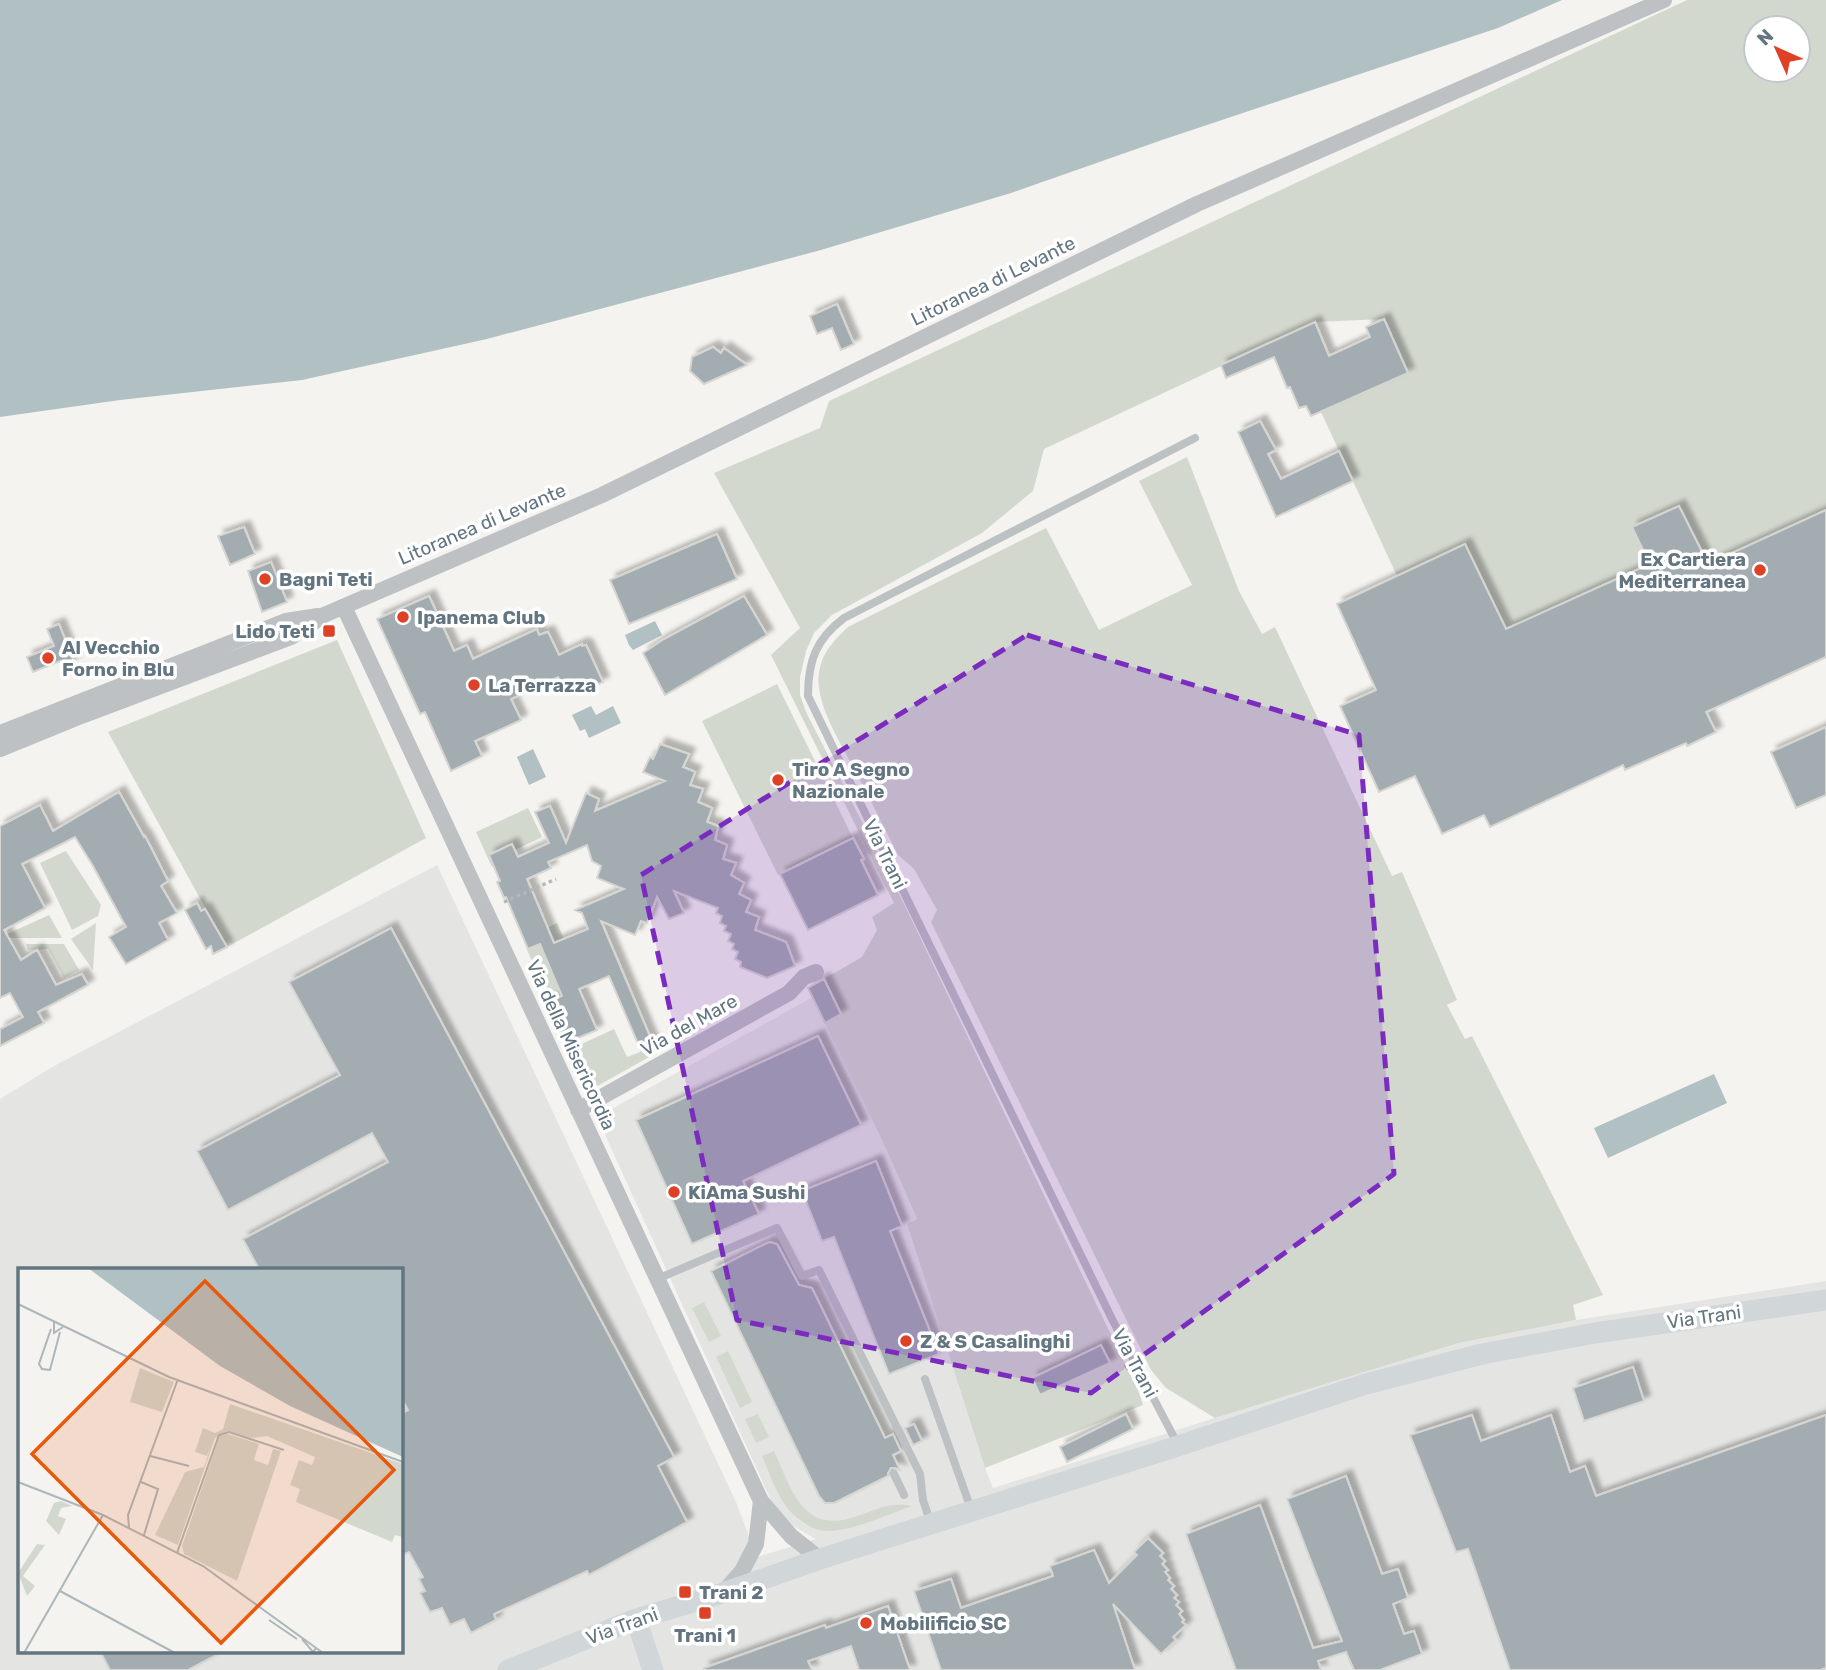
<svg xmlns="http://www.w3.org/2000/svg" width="1826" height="1670" font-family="Rubik,sans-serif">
<defs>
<filter id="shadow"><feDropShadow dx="6" dy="-6" stdDeviation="2" flood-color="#0004"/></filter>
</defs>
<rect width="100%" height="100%" fill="#f4f3ef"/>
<path fill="#e4e5e3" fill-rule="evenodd" d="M437,865L736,1502L757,1557L816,1539L795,1527L774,1507L597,1117L813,997L882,1140L917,1220L907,1225L985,1468L993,1488L1215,1418L1459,1343L1576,1320L1826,1281V1670H0V1099L54,1066ZM19,1269H401V1651H19Z"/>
<path fill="#d3d8cf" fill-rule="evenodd" d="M1687,0H1826V510L1661,586L1506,629L1465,544L1397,576L1321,412L1408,373L1384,319L1315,322L1044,449L1033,491L982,533L832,615L814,633L806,651L800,677V695L806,712L905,906L1139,1393L1143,1405L985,1468L907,1224L917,1219L882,1140L825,1023L841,1014L824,979L862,957L877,930L872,917L894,903L771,655L800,628L714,473L820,428L829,401ZM1756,28H1798V70H1756Z
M1187,457L1239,591L1262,634L1275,627L1392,876L1402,872L1457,1000L1447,1005L1465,1039L1472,1036L1603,1295L1573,1305L1576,1320L1459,1343L1215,1418L1166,1388L1151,1370L931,922L937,910L914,869L898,855C884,827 870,800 856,772C842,745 814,703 819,672C822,653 834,640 848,627L1046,528L1099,630L1192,585L1139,481Z
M337,640L426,838L227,947L108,732Z
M777,684L853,838L778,875L702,721Z
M528,808L542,837L515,850L512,844L489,855L494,866L492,867L476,832Z
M66,851L101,905L98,916L72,930L40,863Z
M49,915L62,938H0V927L5,935Z
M96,923L93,970L71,939Z
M557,923L564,939L542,949L562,996L549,1001L527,950L549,940L545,929Z
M26,944H64L79,970L64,978L48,949L28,950Z
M614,1029L627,1057L648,1049L651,1056L592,1089L571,1049Z
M704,1302L721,1336L709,1342L692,1308Z
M728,1351L752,1402L740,1408L716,1357Z
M758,1414L769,1437L756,1443L745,1419Z
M774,1451C793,1492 803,1537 860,1515C879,1508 892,1502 912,1506C889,1514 842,1536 819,1530C807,1527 792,1515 785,1505C775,1490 769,1472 762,1456Z"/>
<path fill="#b1c0c3" d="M0,0H1562L1498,28L1165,139L1011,193L821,250L487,339L302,380L120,400L0,417Z
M655,621L662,635L633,650L629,645L625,635Z
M591,706L596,715L613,706L621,723L589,738L585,729L580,731L572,715Z
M533,749L546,777L529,785L517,757Z
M1714,1074L1727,1103L1608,1158L1594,1128Z"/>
<path fill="#a3acb1" stroke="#d5d5d2" stroke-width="2" fill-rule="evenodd" filter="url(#shadow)" d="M837,304L854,344L841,350L832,328L817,334L810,316Z
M1384,319L1408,373L1311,416L1306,406L1299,408L1290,387L1287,388L1274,357L1226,378L1221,365L1315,322L1329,356L1370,337L1366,327Z
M713,347L721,353L724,348L747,365L704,384L690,371L692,357Z
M1260,421L1276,450L1268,454L1281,479L1339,451L1353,481L1276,517L1238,432Z
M1679,506L1708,564L1826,510V657L1706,712L1716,732L1687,746L1686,743L1625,770L1623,765L1490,827L1484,815L1442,834L1415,776L1379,792L1340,706L1376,690L1337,604L1465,544L1506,629L1650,564L1632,527Z
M244,527L255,554L230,565L218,536Z
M717,534L737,579L629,624L610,580Z
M271,562L287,602L262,612L248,571Z
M429,596L454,651L467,645L473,659L537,629L539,635L548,632L559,655L582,644V646L586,645L603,682L590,688L586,680L564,690L558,677L511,699L521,720L475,741L482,756L451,771L425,712L420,714L377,619Z
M744,596L767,635L665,695L643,653L664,639Z
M59,624L74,662L62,667L60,661L33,672L27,657L54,646L47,629Z
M1826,727V795L1796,808L1771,752Z
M660,744L689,754L683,767L695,772L690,785L703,789L698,802L712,808L707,822L718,826L715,840L727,845L723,859L736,863L731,875L744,883L739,894L751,900L746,912L759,917L755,930L786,942L795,966L767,978L740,967L741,962L735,959L738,952L732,949L734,944L728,941L731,934L724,931L726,926L720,923L722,916L716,913L718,908L674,891L684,913L669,919L657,897L647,923L641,921L635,935L601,921L654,1046L642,1053L609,976L579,989L597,1030L566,1043L549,1001L562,996L540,944L528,949L506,897L504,898L497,882L500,881L489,855L512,844L518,857L549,843L535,812L550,806L566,843L586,793L599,799L595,811L665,781L643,772L650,757L653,759ZM587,845L592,861L601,866L597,878L624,889L575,910L582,913L588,929L554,943L527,879L551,868L548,862Z
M119,792L144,837L145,836L168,881L161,886L177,913L159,923L168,940L126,964L109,937L126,927L93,866L75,837L22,864L45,908L4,930L21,960L37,950L56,985L82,974L88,985L38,1012L44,1023L0,1046V1029L23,1017L10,993L0,998V826L40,805L53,831Z
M853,838L864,859L861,860L878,895L808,930L780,874Z
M197,903L201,911L205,909L227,947L213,954L211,946L206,949L185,910Z
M391,928L674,1457L658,1466L687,1522L589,1575L587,1571L494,1614L496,1620L471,1633L464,1619L450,1625L442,1608L430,1612L420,1593L425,1591L419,1579L423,1577L409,1552L401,1556V1414L408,1410L401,1397V1269H259L243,1239L388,1162L372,1133L228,1210L197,1151L340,1075L289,982Z
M824,979L841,1014L825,1023L808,988Z
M818,1036L861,1125L743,1181L759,1214L692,1244L636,1120Z
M876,1161L902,1226L890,1231L939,1354L889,1374L834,1237L822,1241L802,1191Z
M769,1242L777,1244L799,1285L812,1288L885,1438L893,1434L901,1451L893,1455L900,1470L895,1468H891L888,1473V1476L834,1503H825L819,1496L711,1271Z
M1101,1345L1110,1363L1040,1395L1032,1378Z
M1633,1367L1644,1401L1584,1421L1573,1388Z
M1126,1414L1133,1429L1067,1462L1060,1447Z
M1472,1415L1481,1441L1551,1415L1570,1472L1585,1466L1596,1496L1826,1415V1668L1820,1670H1510L1468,1549L1456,1552L1410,1435Z
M914,1424L922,1441L913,1445L905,1428Z
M1346,1476L1382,1574L1398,1569L1408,1598L1393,1604L1404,1634L1414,1631L1422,1654L1380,1670H1354L1346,1652L1318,1661L1321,1670H1236L1186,1534L1260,1505L1313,1648L1342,1641L1287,1499Z
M1148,1538L1163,1553L1160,1556L1165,1561L1162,1564L1168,1570L1165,1572L1170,1578L1168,1580L1174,1586L1171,1589L1177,1595L1174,1598L1179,1602L1176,1605L1182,1611L1179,1614L1184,1620L1182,1622L1186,1625L1173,1637L1176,1640L1161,1654L1113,1604L1135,1670H941L914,1591L951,1579L961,1608L1053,1576L1050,1566L1094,1550L1109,1583L1137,1555L1134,1552Z
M888,1606L910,1670H859L851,1646L808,1661L812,1670H704V1668L825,1625L826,1628Z
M100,1651H224L188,1670H110Z"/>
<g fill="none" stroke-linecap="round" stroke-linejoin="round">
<path stroke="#b5b8ba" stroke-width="3.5" stroke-dasharray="3.5 3.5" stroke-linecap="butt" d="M504,902L556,879"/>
<path stroke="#bdc1c4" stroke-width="8" d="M657,1279L777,1228L802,1276L819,1270L920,1474L923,1500L931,1524
M925,1379L971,1509
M1177,1443L1112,1319L808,696C808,661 816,639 844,618L1195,438
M894,1474L904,1495"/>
<path stroke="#bdc1c4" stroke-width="16" d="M344,607L761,1501L791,1536L820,1559
M0,733L286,621L318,616
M0,749L76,718L291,637L324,615L602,495L1197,204L1664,0
M578,1110L789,993L804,977L816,972
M723,1593L742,1571L756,1544L761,1501"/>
<path stroke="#d1d6d9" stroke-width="21" d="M636,1619L653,1670
M508,1670L636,1619L723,1593L820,1559L1178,1446L1366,1384L1482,1354L1595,1333L1826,1300"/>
</g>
<path fill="#7b2cbf" fill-opacity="0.2" stroke="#7b2cbf" stroke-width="5" stroke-dasharray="14 9" stroke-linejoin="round" d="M1027,635L1359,735L1394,1174L1091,1393L737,1320L641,875Z"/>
<g fill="#de4125" stroke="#fff" stroke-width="2.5">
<circle cx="1760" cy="570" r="7"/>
<circle cx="265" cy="579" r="7"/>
<circle cx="403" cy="617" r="7"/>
<rect x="322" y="624" width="14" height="14" rx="3.5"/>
<circle cx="48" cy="658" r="7"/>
<circle cx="474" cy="685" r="7"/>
<circle cx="778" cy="780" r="7"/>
<circle cx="674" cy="1192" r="7"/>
<circle cx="906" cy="1341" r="7"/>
<rect x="678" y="1585" width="14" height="14" rx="3.5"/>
<rect x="698" y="1606" width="14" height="14" rx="3.5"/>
<circle cx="866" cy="1623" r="7"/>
</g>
<g text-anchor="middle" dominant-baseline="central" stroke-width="7" stroke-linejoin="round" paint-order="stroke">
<g font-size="19" fill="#637580" stroke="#fff">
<text transform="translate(993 281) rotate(-26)">Litoranea di Levante</text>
<text transform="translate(482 524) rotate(-23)">Litoranea di Levante</text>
<text transform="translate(885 854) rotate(64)">Via Trani</text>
<text transform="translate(689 1025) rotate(-29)">Via del Mare</text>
<text transform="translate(571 1045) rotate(65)">Via della Misericordia</text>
<text transform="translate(1704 1317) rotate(-8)">Via Trani</text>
<text transform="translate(1135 1363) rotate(62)">Via Trani</text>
<text transform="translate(622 1626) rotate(-20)">Via Trani</text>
</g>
<g font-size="19" font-weight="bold" fill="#637580" stroke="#fff" text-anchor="start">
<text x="1746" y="559" text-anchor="end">Ex Cartiera<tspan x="1746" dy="22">Mediterranea</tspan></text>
<text x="279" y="579">Bagni Teti</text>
<text x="417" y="617">Ipanema Club</text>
<text x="315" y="631" text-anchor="end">Lido Teti</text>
<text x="62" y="647">Al Vecchio<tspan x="62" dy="22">Forno in Blu</tspan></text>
<text x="488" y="685">La Terrazza</text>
<text x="792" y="769">Tiro A Segno<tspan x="792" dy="22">Nazionale</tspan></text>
<text x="688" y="1192">KiAma Sushi</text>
<text x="920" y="1341">Z &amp; S Casalinghi</text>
<text x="699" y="1592">Trani 2</text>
<text x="880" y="1623">Mobilificio SC</text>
<text x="705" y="1635" text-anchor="middle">Trani 1</text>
</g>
</g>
<g transform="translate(18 1268)">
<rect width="385" height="385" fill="#f4f3ef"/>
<path d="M122,100L156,114L144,144L112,134ZM212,136L385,196V269L377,267L374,274L278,234L282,221L272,217L281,192L294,197L297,189L249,168L234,170L210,163L197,170L160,277L137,267L167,204L186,199L193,178L189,188L177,184L185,160L197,165L205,161ZM210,166L241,176L236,192L250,197L255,181L263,183L219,313L166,286L164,278L202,167ZM43,233L54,238L43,240L40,248L48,251L41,267L28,253L36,235ZM19,276L27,277L5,308L17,318L9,328L0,305Z" fill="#d3d8cf"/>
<path d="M70,0H385V189L272,138L202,98Z" fill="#b1c0c3"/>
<path fill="none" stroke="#adb6b9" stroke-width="2" d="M0,36L151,109L385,194M36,54V65L45,59M33,61L21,96L24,101L32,102L42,64M132,188L171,198M0,214L85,247L185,298L305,385M123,214L140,221L126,267M111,260L110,247L160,111M159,285L201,167L211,164L266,182M42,323L157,385M251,352L279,371M284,371L295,384L298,380M6,385L85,247"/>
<path fill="#e8590c" fill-opacity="0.15" stroke="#e8590c" stroke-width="3.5" d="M187,13L376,202L203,375L14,186Z"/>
<rect width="385" height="385" fill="none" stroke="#637580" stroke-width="3.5"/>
</g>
<g transform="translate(1777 49) rotate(315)"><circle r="33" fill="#ffffff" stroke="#c1c8cc" stroke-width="2"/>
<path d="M0-5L12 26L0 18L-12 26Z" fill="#de4125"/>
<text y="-10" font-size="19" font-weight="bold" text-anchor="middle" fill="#637580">N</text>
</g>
</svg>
